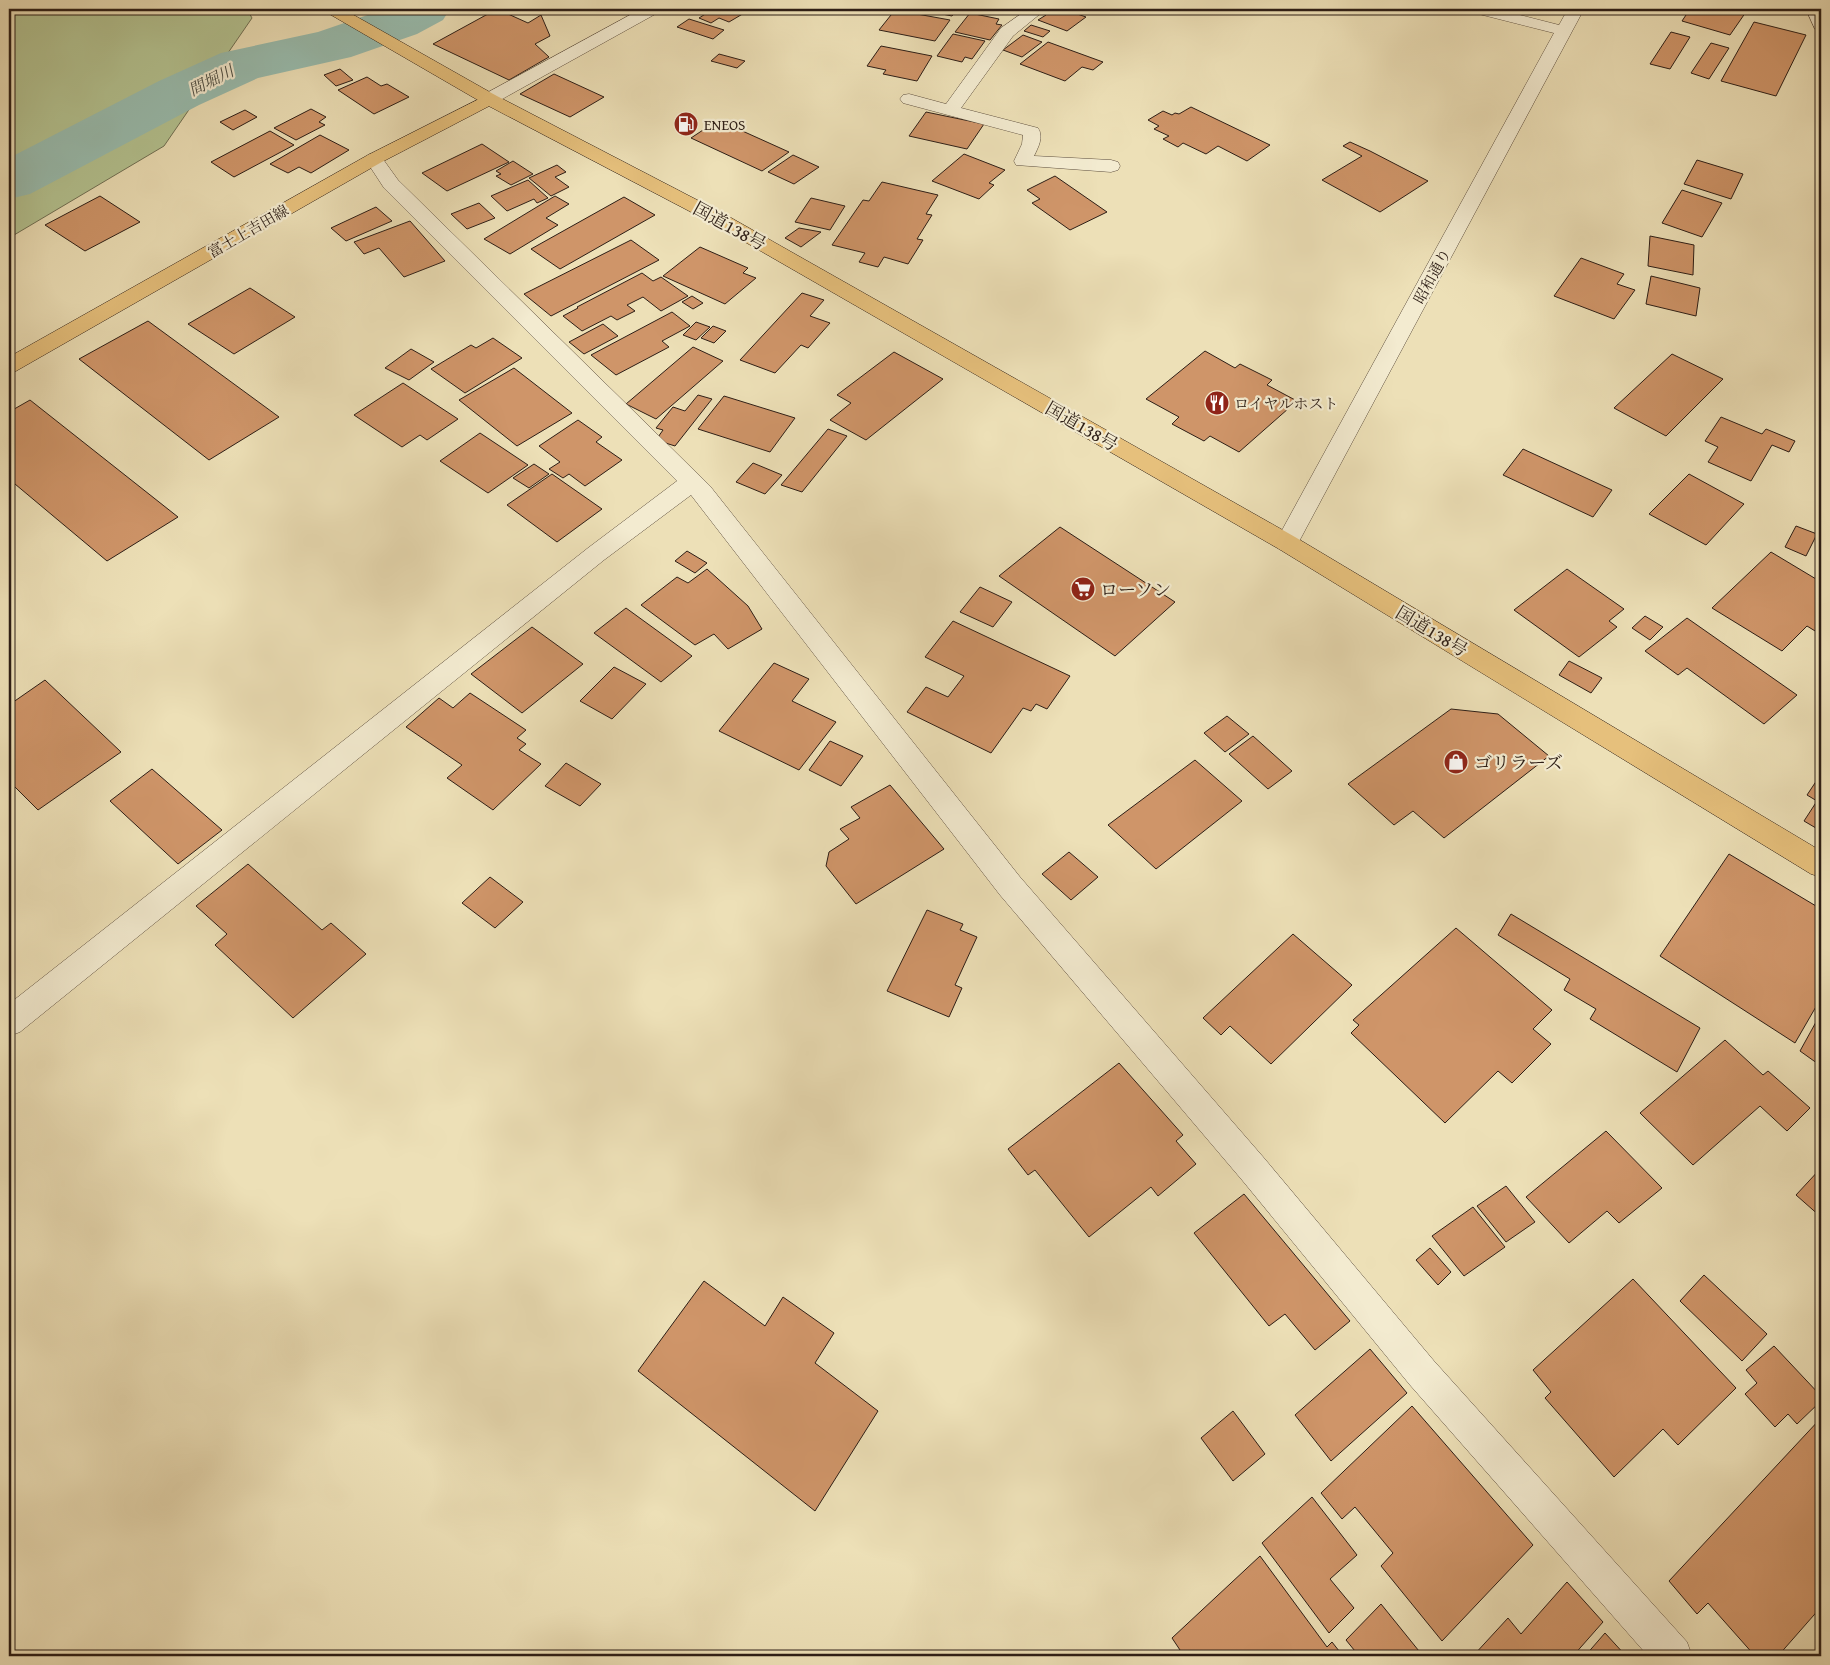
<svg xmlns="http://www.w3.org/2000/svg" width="1830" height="1665" font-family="'Gentium Book Plus','Noto Serif JP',serif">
<rect width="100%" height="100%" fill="#ede0b7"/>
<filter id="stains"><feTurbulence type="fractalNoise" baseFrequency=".004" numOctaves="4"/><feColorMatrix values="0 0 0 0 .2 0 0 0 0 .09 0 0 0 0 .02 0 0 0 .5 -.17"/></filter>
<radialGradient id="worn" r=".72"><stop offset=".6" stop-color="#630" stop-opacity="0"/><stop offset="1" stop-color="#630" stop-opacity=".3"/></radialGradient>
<path fill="#b4c391" stroke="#707054" d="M9,9H247L252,18L164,146L9,238Z"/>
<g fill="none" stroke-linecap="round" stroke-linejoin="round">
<path fill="#99bdaf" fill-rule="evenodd" d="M385,9H450L443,20L417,34L351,57L258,78L199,105L30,194L9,199V158L159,81L221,53L318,32Z"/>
</g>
<path fill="#cf9569" stroke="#2d1e16" d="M497,9L528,23L541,15L550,36L535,44L549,57L509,80L433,44Z
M697,9H751L729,22L719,18L711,23L699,18L707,13Z
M917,9H958L952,16Z
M1048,9H1063L1086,17L1067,31L1038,20L1046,15L1042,13Z
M1489,9H1523L1516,17Z
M1690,9H1748L1730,35L1682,21Z
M895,10L950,20L935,41L879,30Z
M970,13L999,19L996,24L1002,25L990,40L955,32Z
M689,19L724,30L713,39L677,27Z
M1754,22L1806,35L1776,96L1721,81Z
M1031,25L1050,31L1043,37L1024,31Z
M1671,32L1690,37L1670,69L1650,64Z
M953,34L985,41L972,59L965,57L962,62L937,56Z
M1023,35L1042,42L1022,57L1003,50Z
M1048,42L1103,62L1093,70L1082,67L1065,81L1020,64Z
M1711,43L1729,48L1709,79L1691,73Z
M881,46L932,56L917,81L883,74L886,70L867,66Z
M719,54L745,61L737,68L711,61Z
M340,69L353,80L336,86L324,75Z
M554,74L604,97L570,117L520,94Z
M367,77L381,86L387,84L409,97L374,114L338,90Z
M1191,107L1270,145L1247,161L1218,146L1206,154L1183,143L1178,147L1163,139L1169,136L1154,129L1159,126L1148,120L1163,111L1172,115L1175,113L1179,114Z
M311,109L326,117L319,122L325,125L296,140L274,128Z
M245,110L257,117L233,130L220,122Z
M926,112L984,124L967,149L909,136Z
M718,120L789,152L762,171L691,138Z
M270,131L294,145L234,177L211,162Z
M320,135L349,150L311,173L299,167L288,173L270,164Z
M1350,142L1370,151L1428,181L1380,212L1322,180L1362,156L1343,146Z
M482,144L509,162L447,191L422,173Z
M964,154L1005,170L989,183L994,185L979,199L932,181Z
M793,155L819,167L794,184L768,172Z
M1697,160L1743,174L1731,199L1684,184Z
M513,161L533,174L511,185L496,176L501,174L496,171Z
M557,165L566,172L555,177L569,187L551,196L529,178Z
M1055,176L1107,212L1070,230L1032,203L1040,199L1027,190Z
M528,180L548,198L537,203L534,199L507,211L491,196Z
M882,182L938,195L926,214L932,215L917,239L923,240L908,264L884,257L878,267L859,262L865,253L832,245L863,200L869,201Z
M1682,190L1722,203L1702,237L1662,223Z
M100,196L140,222L85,251L45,225Z
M555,196L569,204L546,218L558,225L510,254L484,239Z
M624,197L655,215L560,269L531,249Z
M811,198L845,206L830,230L795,222Z
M479,203L495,218L467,229L451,214Z
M376,207L392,221L346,241L331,228Z
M410,221L445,261L404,277L379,248L364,254L354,242Z
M799,228L821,232L801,247L785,238Z
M1650,236L1694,245L1693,275L1648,266Z
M631,240L659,260L551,316L524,294Z
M700,247L748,268L743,273L756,278L725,304L663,276Z
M1581,258L1624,274L1617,284L1635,290L1614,319L1554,296Z
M642,273L653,281L661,277L688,296L661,311L643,297L627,305L635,311L617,320L611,316L582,331L563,316L578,308L577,307Z
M1651,276L1700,288L1696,316L1646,304Z
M250,288L295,317L234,354L188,324Z
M802,293L824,300L810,316L830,323L808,348L801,345L775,373L740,360Z
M692,296L703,303L693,309L682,302Z
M672,312L690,326L662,341L669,347L616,375L591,355Z
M148,321L279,417L209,460L79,359Z
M696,322L710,327L696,340L683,335Z
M603,324L618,336L584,354L569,342Z
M713,326L726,331L714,343L701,338Z
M493,338L522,358L465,393L431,369L471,345L476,348Z
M693,347L723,361L656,419L626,404Z
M411,349L434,362L409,380L385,368Z
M1205,351L1235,368L1240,364L1272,380L1267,385L1297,401L1239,452L1210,436L1204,441L1172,424L1179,417L1146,399Z
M894,352L943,379L866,440L830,420L851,403L837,395Z
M1672,354L1723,379L1666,436L1614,408Z
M514,368L572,413L517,446L459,400Z
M403,383L458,419L427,440L420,435L402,447L354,415Z
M698,395L712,399L675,446L656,440L663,430L656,428L673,407L685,411Z
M724,396L795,418L770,452L698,429Z
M30,400L178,517L107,561L9,479V412Z
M1721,417L1762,434L1766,429L1795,441L1789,452L1772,445L1751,481L1708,462L1718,447L1705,441Z
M578,420L602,437L596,442L622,460L585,486L569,474L563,478L549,469L560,462L539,446Z
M828,429L847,436L802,492L781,485Z
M480,433L528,465L488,493L440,461Z
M1523,449L1612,490L1593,517L1503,475Z
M753,463L782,475L765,494L736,482Z
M534,464L549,474L529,488L513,478Z
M552,474L602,509L557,542L507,505Z
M1689,474L1744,504L1706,545L1649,514Z
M1796,526L1817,534L1806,556L1785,547Z
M1060,527L1175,602L1115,656L999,576Z
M687,551L707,563L695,573L675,561Z
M1771,552L1821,582V633L1820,634L1807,626L1782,651L1712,608Z
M707,569L748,606L762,629L728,649L714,634L695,645L641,605L677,577L688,583Z
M1567,569L1624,609L1609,621L1617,627L1579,657L1514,610Z
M980,587L1012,602L993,627L960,612Z
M626,608L692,656L661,682L594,633Z
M1645,616L1663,627L1650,640L1632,628Z
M1687,618L1797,695L1764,724L1687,668L1678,675L1645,651Z
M953,621L1070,676L1047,709L1036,704L1031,711L1023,708L991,753L907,712L926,687L948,697L964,676L925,657Z
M532,627L583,664L522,713L471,674Z
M1569,661L1602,678L1591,693L1559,675Z
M774,663L809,679L792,701L836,722L799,770L719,731Z
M614,667L646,684L612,719L580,701Z
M45,680L121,752L38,810L9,781V705Z
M470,693L526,730L517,738L526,744L519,750L541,764L493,810L447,778L462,765L406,727L439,698L453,708Z
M1451,709L1498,714L1549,756L1444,838L1413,811L1394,825L1348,784Z
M1227,716L1249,734L1225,752L1204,733Z
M1253,736L1292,771L1268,789L1229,754Z
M830,741L863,756L841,786L809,770Z
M1195,760L1242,801L1156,869L1108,825Z
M566,763L601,784L580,806L545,786Z
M152,769L222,830L178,864L110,801Z
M1821,774V831L1804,821L1817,801L1807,795Z
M890,785L944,849L856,904L826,866L829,852L849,839L840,829L860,818L851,807Z
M1069,852L1098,877L1071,900L1042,874Z
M1729,854L1821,909V998L1795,1043L1660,956Z
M248,864L322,930L331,923L366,954L293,1018L215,945L227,934L196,906Z
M490,877L523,902L495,928L462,903Z
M927,910L963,924L960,930L977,937L955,985L962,988L949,1017L887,991Z
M1511,914L1700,1028L1677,1072L1590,1019L1596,1009L1564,990L1570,979L1498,935Z
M1456,928L1552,1010L1533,1029L1551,1044L1512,1083L1498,1071L1445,1123L1351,1033L1359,1025L1353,1020Z
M1293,934L1352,985L1271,1064L1230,1026L1221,1035L1203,1018Z
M1821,1013V1066L1800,1051Z
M1725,1040L1763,1075L1768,1071L1810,1108L1787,1131L1760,1106L1693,1165L1640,1113Z
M1119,1063L1183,1135L1176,1141L1196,1164L1158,1196L1151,1187L1089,1237L1035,1170L1028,1175L1008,1149Z
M1606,1131L1662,1188L1619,1223L1607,1211L1569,1243L1526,1197Z
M1821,1168V1217L1796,1195Z
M1506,1186L1535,1222L1506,1242L1477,1206Z
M1244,1194L1350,1321L1315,1350L1285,1314L1269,1326L1194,1233Z
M1473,1207L1505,1247L1464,1276L1432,1236Z
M1430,1248L1451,1272L1438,1285L1416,1260Z
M1704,1275L1767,1334L1742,1361L1680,1301Z
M1633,1279L1736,1388L1678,1445L1663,1429L1614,1477L1545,1398L1551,1392L1533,1370Z
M704,1281L765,1326L783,1297L834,1333L815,1363L878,1411L815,1511L638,1371Z
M1774,1346L1821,1396V1401L1797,1424L1788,1414L1775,1427L1745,1394L1757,1383L1746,1370Z
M1370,1349L1407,1393L1331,1461L1295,1415Z
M1412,1406L1533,1545L1442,1641L1381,1566L1393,1553L1355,1507L1342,1519L1321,1493Z
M1233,1411L1265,1454L1233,1481L1201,1438Z
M1821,1418V1607L1778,1656H1755L1708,1603L1697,1614L1669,1581Z
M1312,1497L1357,1555L1330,1579L1354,1608L1329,1633L1262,1543Z
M1260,1556L1327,1647L1332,1642L1343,1656H1184L1172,1638Z
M1567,1582L1603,1622L1573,1656H1473L1508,1618L1521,1634Z
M1381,1604L1423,1656H1359L1346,1640Z
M1605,1633L1626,1656H1585Z"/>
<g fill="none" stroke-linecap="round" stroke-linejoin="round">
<defs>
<path id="minor" d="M641,9H661L659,12L495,103L489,104L483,103L480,99L483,95Z
M1028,9H1046L1013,36L961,108L1038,128C1044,137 1038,148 1034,156L1111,160L1118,162L1120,166L1118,170L1111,172L1016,165L1014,161L1022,144L1023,135L903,103L900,99L903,95L909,94L946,104L1001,28Z
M1469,9H1496L1559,25L1568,9H1584L1295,549L1287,552L1279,549L1275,543L1554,33L1471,12Z
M1806,9H1821V30L1815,29Z
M374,153L380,155L398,180L710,486L1020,877L1264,1158L1434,1361L1687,1642L1692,1656H1648L1410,1385L1242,1180L1000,895L691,495L604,560L20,1032L9,1036V1004L588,548L677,481L384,188L365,159L368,155Z"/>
<path id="major" d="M489,94L495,95L498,99L495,103L380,163L16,371L9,373V357L368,155Z"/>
<path id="highway" d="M324,9H343L495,95L726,215L1295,537L1821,851V877L1811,874L1279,549L712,223L483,103L326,12Z"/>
</defs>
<use href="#minor" stroke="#5d4e3e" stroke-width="1"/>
<use href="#major" stroke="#2d1e16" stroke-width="1"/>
<use href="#highway" stroke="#2d1e16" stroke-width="1"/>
<use href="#minor" fill="#f3ebd0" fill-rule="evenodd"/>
<use href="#major" fill="#e6c07c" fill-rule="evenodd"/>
<use href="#highway" fill="#e6c07c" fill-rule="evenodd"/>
</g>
<defs>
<symbol id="fuel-disc" viewBox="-11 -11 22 22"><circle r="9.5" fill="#8f2418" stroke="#f3ebd0"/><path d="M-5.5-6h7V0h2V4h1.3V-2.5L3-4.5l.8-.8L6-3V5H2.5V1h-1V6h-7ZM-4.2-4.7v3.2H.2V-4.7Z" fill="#fff"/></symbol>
<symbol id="restaurant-disc" viewBox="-11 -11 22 22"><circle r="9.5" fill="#8f2418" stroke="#f3ebd0"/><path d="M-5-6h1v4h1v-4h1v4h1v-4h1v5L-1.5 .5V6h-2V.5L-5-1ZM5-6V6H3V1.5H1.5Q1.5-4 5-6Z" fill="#fff"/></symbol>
<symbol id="supermarket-disc" viewBox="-11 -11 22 22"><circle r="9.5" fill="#8f2418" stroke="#f3ebd0"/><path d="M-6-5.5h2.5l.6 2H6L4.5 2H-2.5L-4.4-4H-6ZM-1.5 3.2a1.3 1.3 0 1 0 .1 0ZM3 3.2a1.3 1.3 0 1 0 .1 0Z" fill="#fff"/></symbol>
<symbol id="shop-disc" viewBox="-11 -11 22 22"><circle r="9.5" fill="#8f2418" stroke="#f3ebd0"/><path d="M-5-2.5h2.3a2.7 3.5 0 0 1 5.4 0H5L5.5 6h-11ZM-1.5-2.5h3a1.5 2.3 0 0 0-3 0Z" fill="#fff"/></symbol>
</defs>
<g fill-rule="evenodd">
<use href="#fuel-disc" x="672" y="110" width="28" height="28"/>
<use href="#restaurant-disc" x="1203" y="389" width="28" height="28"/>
<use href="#supermarket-disc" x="1069" y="575" width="28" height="28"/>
<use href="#shop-disc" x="1442" y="748" width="28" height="28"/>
</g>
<g text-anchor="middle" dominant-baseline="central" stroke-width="4.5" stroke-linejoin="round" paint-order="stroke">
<g font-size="15" fill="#2d1e16" stroke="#f3ebd0" text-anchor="start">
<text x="704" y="124">ENEOS</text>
<text x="1234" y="403">ロイヤルホスト</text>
</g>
<g font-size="15" fill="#2d1e16" stroke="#f3ebd0">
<text transform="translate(248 231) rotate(-30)">富士上吉田線</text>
<text transform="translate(1432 276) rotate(-61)">昭和通り</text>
</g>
<g font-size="16" font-style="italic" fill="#4d4e44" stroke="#f3ebd0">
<text transform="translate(211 80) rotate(-27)">間堀川</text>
</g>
<g font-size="18" fill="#2d1e16" stroke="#f3ebd0">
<text transform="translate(730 226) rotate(29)">国道138号</text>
<text transform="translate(1082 426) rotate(30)">国道138号</text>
<text transform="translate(1432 631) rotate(31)">国道138号</text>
</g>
<g font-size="18" fill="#2d1e16" stroke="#f3ebd0" text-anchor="start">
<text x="1100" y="589">ローソン</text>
<text x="1474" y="762">ゴリラーズ</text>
</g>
</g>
<rect width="1830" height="1665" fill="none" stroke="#ede0b7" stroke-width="30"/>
<rect x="10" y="10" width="1810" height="1645" fill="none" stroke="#2d1e16" stroke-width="2.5"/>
<rect x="15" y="15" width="1800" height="1635" fill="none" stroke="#2d1e16"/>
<rect width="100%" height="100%" filter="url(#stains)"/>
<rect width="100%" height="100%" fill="url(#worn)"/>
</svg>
